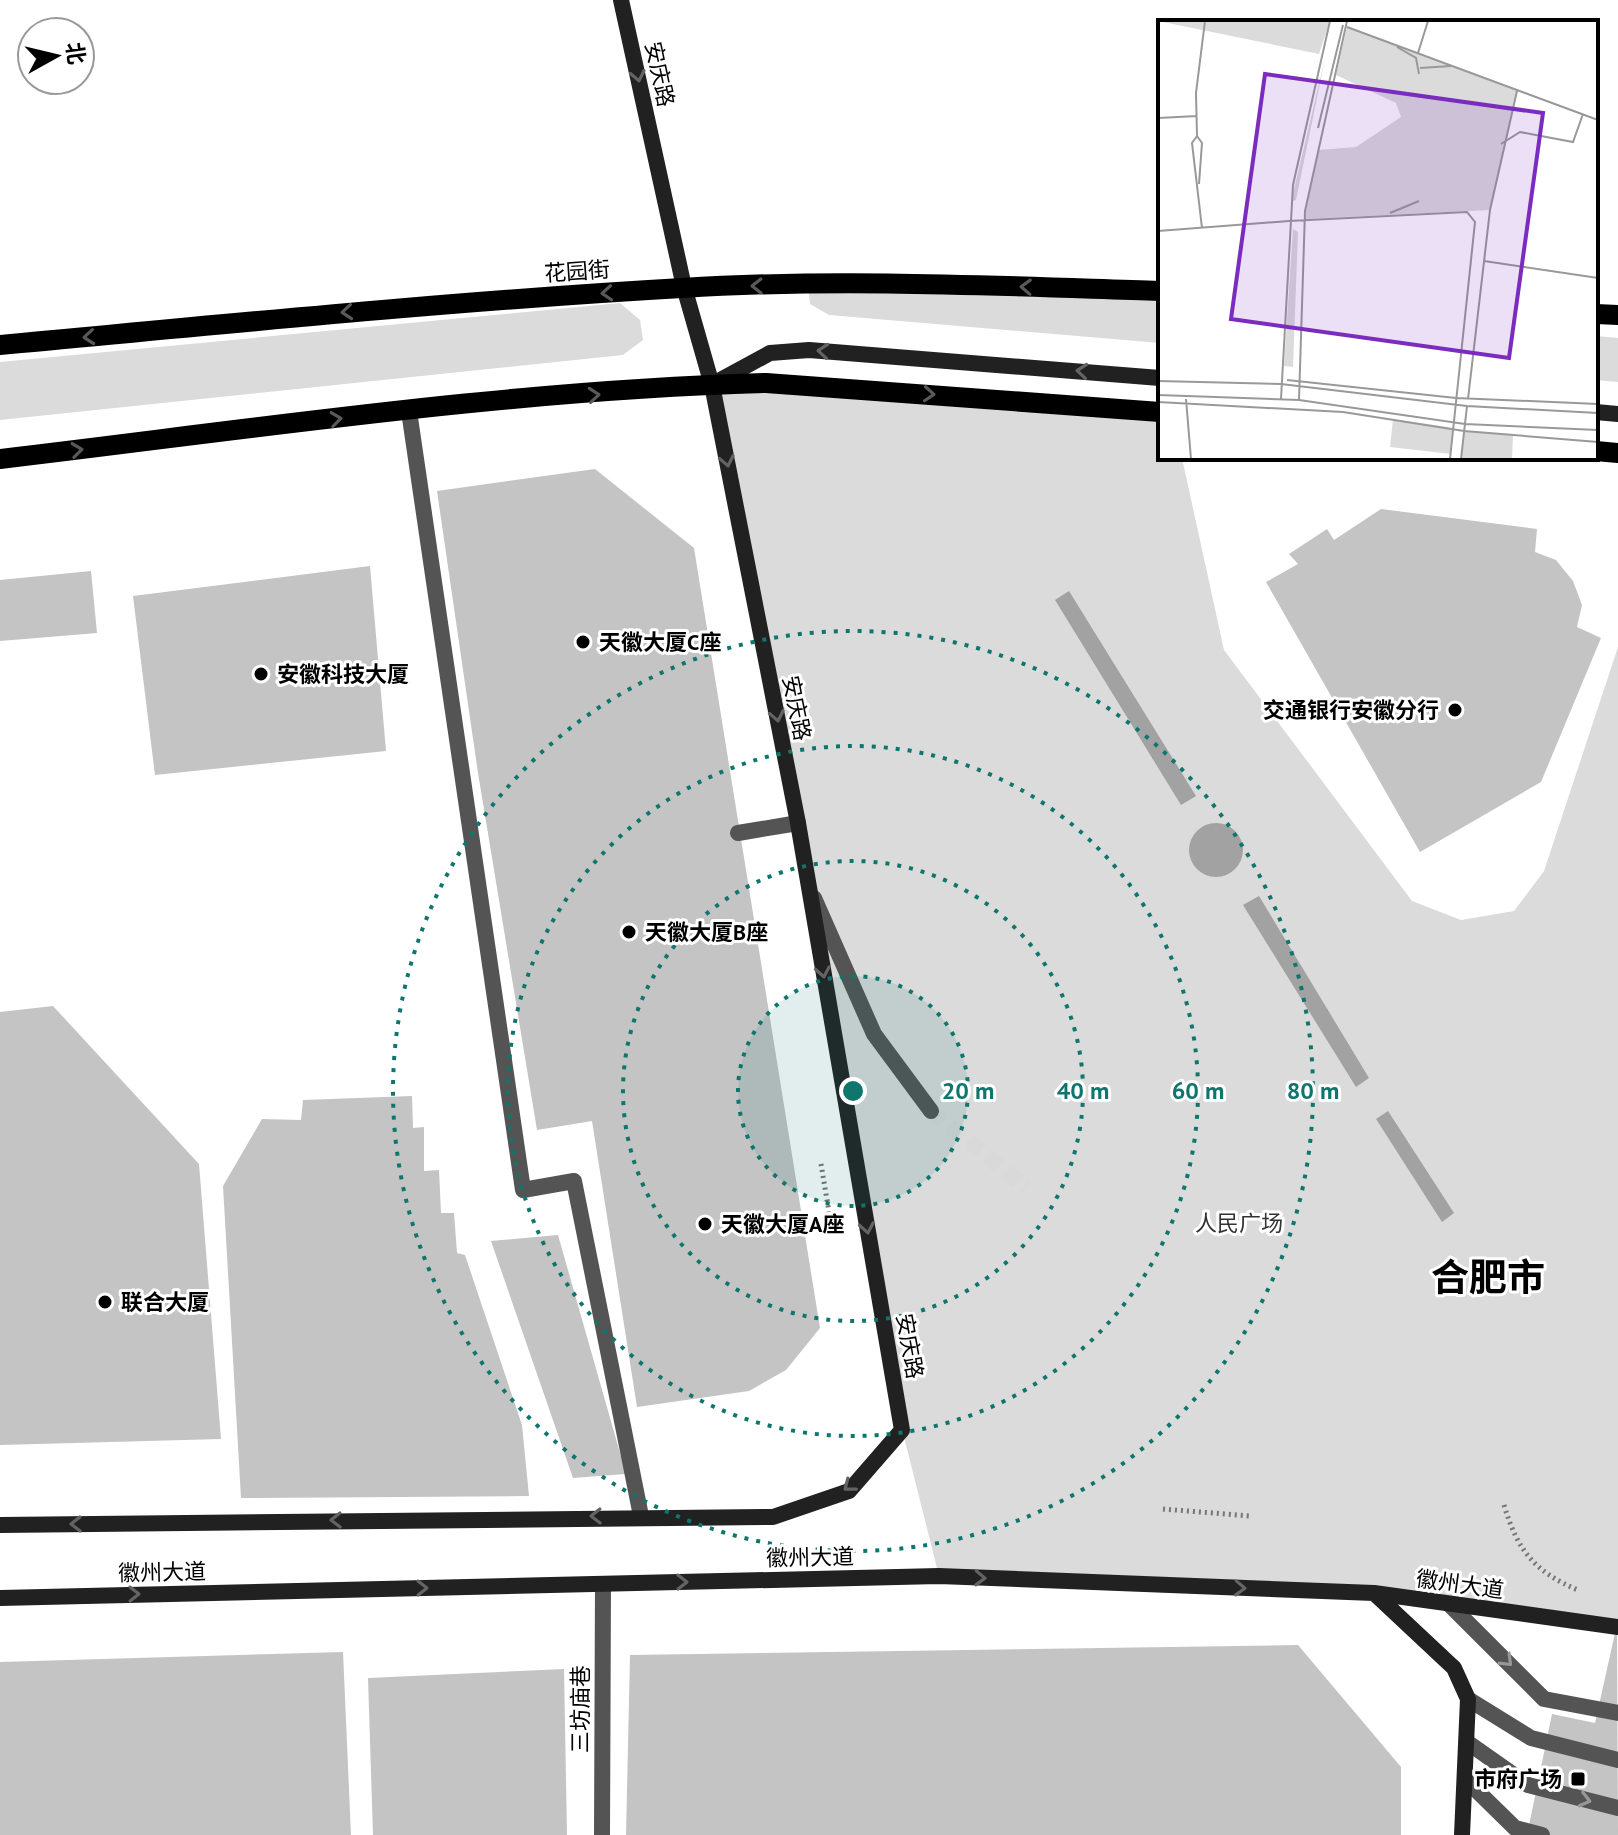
<svg xmlns="http://www.w3.org/2000/svg" width="1618" height="1835" font-family="'PT Sans','Noto Sans SC',sans-serif">
<rect width="100%" height="100%" fill="#fff"/>
<path fill="#dbdbdb" d="M835,273L1160,300V343L829,315L810,304L808,285L822,276Z
M620,303L640,320L643,340L623,355L0,420V362Z
M1596,336L1618,338V382L1596,380Z
M712,385L1160,412V458H1182L1224,650L1412,901L1461,920L1514,911L1544,871L1618,647V1627L1374,1593L939,1576L902,1429Z"/>
<path fill="#a2a2a2" d="M1069,591L1196,796L1181,805L1055,600Z
M1189 850a27 27 0 1 1 54 0a27 27 0 1 1-54 0Z
M1259,896L1369,1078L1356,1087L1243,905Z
M1388,1111L1454,1213L1442,1222L1376,1119Z"/>
<path fill="#c4c4c4" d="M595,469L694,548L820,1328L786,1370L749,1391L637,1407L592,1121L537,1130L478,773L437,491Z
M1381,509L1537,529L1535,552L1556,560L1573,581L1582,605L1577,627L1601,638L1541,782L1420,852L1266,582L1298,564L1289,554L1327,529L1334,540Z
M370,566L386,751L155,775L133,596Z
M91,571L97,633L0,641V580Z
M53,1006L199,1164L221,1439L0,1445V1012Z
M412,1096L413,1128L424,1127V1171L439,1170L441,1213H454L457,1253L465,1255L522,1425L529,1496L241,1498L223,1186L262,1119L301,1120L303,1100Z
M558,1235L626,1474L573,1478L491,1241Z
M1617,1624L1618,1835H1527L1552,1714L1595,1723Z
M1298,1645L1401,1767V1835H626L630,1655Z
M343,1652L351,1835H0V1662Z
M564,1669L567,1835H373L368,1678Z"/>
<g fill="none" stroke-linecap="round" stroke-linejoin="round">
<path stroke="#d9d9d9" stroke-width="16" stroke-dasharray="16 8" stroke-linecap="butt" d="M931,1111L1026,1188"/>
<path stroke="#767676" stroke-width="5" stroke-dasharray="2 4" stroke-linecap="butt" d="M821,1164L829,1212
M1504,1505C1518,1552 1535,1572 1580,1591
M1163,1509L1250,1516"/>
<path stroke="#545454" stroke-width="16" d="M409,411L523,1190L574,1181L641,1516
M738,833L798,823
M1451,1606L1544,1699L1618,1713
M1468,1699L1531,1738L1618,1760
M1467,1742L1528,1785L1618,1808
M1465,1779L1515,1828L1542,1835"/>
<path stroke="#545454" stroke-width="16" d="M814,898L874,1034L931,1111
M602,1835L603,1584"/>
<path stroke="#212121" stroke-width="16" d="M713,384L770,353L809,350L1160,378
M1596,412L1618,414
M0,1525L773,1517L849,1491L902,1430L798,823L712,385L684,287L621,0
M1375,1594L1454,1668L1468,1699L1462,1835
M0,1598L939,1576L1374,1593L1618,1627"/>
<path stroke="#000" stroke-width="20" d="M1596,314L1618,315
M0,345C227,324 454,301 682,288C841,278 1001,286 1160,291
M1596,451L1618,453
M0,459C253,429 511,390 766,383L1160,412"/>
</g>
<defs><path id="oneway-chevron" d="M-2-3.5L2.5 0L-2 3.5" fill="none" stroke-width="1.6" stroke-linecap="round" stroke-linejoin="round" transform="scale(2)"/></defs>
<g stroke="#646464">
<use href="#oneway-chevron" transform="translate(638 76) rotate(78)"/>
<use href="#oneway-chevron" transform="translate(823 351) rotate(-175)"/>
<use href="#oneway-chevron" transform="translate(1082 371) rotate(-175)"/>
<use href="#oneway-chevron" transform="translate(727 461) rotate(79)"/>
<use href="#oneway-chevron" transform="translate(777 716) rotate(79)"/>
<use href="#oneway-chevron" transform="translate(823 972) rotate(80)"/>
<use href="#oneway-chevron" transform="translate(867 1228) rotate(80)"/>
<use href="#oneway-chevron" transform="translate(849 1486) rotate(142)"/>
<use href="#oneway-chevron" transform="translate(596 1516) rotate(179)"/>
<use href="#oneway-chevron" transform="translate(336 1520) rotate(179)"/>
<use href="#oneway-chevron" transform="translate(76 1524) rotate(179)"/>
<use href="#oneway-chevron" transform="translate(980 1578) rotate(2)"/>
<use href="#oneway-chevron" transform="translate(682 1582) rotate(-1)"/>
<use href="#oneway-chevron" transform="translate(422 1588) rotate(-1)"/>
<use href="#oneway-chevron" transform="translate(1240 1588) rotate(2)"/>
<use href="#oneway-chevron" transform="translate(134 1594) rotate(-1)"/>
</g>
<g stroke="#595959">
<use href="#oneway-chevron" transform="translate(757 286) rotate(179)"/>
<use href="#oneway-chevron" transform="translate(1026 287) rotate(-178)"/>
<use href="#oneway-chevron" transform="translate(607 293) rotate(176)"/>
<use href="#oneway-chevron" transform="translate(347 312) rotate(175)"/>
<use href="#oneway-chevron" transform="translate(89 337) rotate(175)"/>
<use href="#oneway-chevron" transform="translate(929 394) rotate(4)"/>
<use href="#oneway-chevron" transform="translate(594 395) rotate(-5)"/>
<use href="#oneway-chevron" transform="translate(336 419) rotate(-7)"/>
<use href="#oneway-chevron" transform="translate(77 450) rotate(-7)"/>
</g>
<g stroke="#989898">
<use href="#oneway-chevron" transform="translate(1507 1661) rotate(45)"/>
<use href="#oneway-chevron" transform="translate(1585 1800) rotate(14)"/>
</g>
<circle cx="853" cy="1091" r="115" fill="#0f766e" fill-opacity=".12"/>
<g fill="none" stroke="#0f766e" stroke-width="4" stroke-dasharray="4 8">
<circle cx="853" cy="1091" r="115"/>
<circle cx="853" cy="1091" r="230"/>
<circle cx="853" cy="1091" r="345"/>
<circle cx="853" cy="1091" r="460"/>
</g>
<g fill="#000" stroke="#fff" stroke-width="3">
<circle cx="583" cy="642" r="8"/>
<circle cx="261" cy="674" r="8"/>
<circle cx="1455" cy="710" r="8"/>
<circle cx="629" cy="932" r="8"/>
<circle cx="705" cy="1224" r="8"/>
<circle cx="105" cy="1302" r="8"/>
<rect x="1570" y="1771" width="16" height="16" rx="4"/>
</g>
<g text-anchor="middle" dominant-baseline="central" stroke-width="6" stroke-linejoin="round" paint-order="stroke">
<g font-size="22" fill="#000" stroke="#fff">
<text transform="translate(660 74) rotate(78)">安庆路</text>
<text transform="translate(577 271) rotate(-4)">花园街</text>
<text transform="translate(797 708) rotate(79)">安庆路</text>
<text transform="translate(910 1346) rotate(80)">安庆路</text>
<text transform="translate(810 1557) rotate(-1)">徽州大道</text>
<text transform="translate(162 1572) rotate(-1)">徽州大道</text>
<text transform="translate(1460 1584) rotate(8)">徽州大道</text>
<text transform="translate(580 1709) rotate(-90)">三坊庙巷</text>
</g>
<g font-size="22" font-weight="bold" fill="#000" stroke="#fff" text-anchor="start">
<text x="599" y="642">天徽大厦C座</text>
<text x="277" y="674">安徽科技大厦</text>
<text x="1439" y="710" text-anchor="end">交通银行安徽分行</text>
<text x="645" y="932">天徽大厦B座</text>
<text x="721" y="1224">天徽大厦A座</text>
<text x="121" y="1302">联合大厦</text>
<text x="1562" y="1779" text-anchor="end">市府广场</text>
</g>
<g font-size="22" fill="#323232" stroke="#fff">
<text x="1239" y="1223">人民广场</text>
</g>
<g font-size="38" font-weight="bold" fill="#000" stroke="#fff">
<text x="1488" y="1276">合肥市</text>
</g>
</g>
<g transform="translate(1158 20)">
<rect width="440" height="440" fill="#fff"/>
<path d="M0,1H172L161,34ZM189,7L359,71L332,190L146,199L160,130L198,127L243,97L238,83L178,55ZM168,34L138,180L133,182ZM135,209L140,212L135,347L126,346ZM235,399L295,408L293,434L232,427ZM306,411L355,415L354,439H303Z" fill="#dbdbdb"/>
<path fill="none" stroke="#999" stroke-width="2" d="M189,7L440,100M239,27L258,38L261,54M260,33L270,1M262,48L293,46M0,98L39,96M160,108L185,5M39,116L44,123L41,164M343,124L362,112L415,122L425,94M232,193L261,181M131,201L309,192L317,202L292,439M44,208L34,123L39,116L38,73L47,1M0,211L131,201M326,241L440,258M129,360L298,378L440,384M0,361L123,364L309,386L440,393M0,375L141,380L307,404L440,410M28,379L33,439M123,379L135,165L172,1M310,379L332,190L359,71M141,380L147,191L189,1M0,382L185,392L306,411L440,422M303,439L309,386"/>
<path fill="#7b2cbf" fill-opacity="0.15" stroke="#7b2cbf" stroke-width="4" d="M107,54L385,93L351,338L73,299Z"/>
<rect width="440" height="440" fill="none" stroke="#000" stroke-width="4"/>
</g>
<circle cx="853" cy="1091" r="12" fill="#0f766e" stroke="#fff" stroke-width="4"/>
<g font-size="24" text-anchor="middle" font-weight="bold" fill="#0f766e" stroke="#fff" stroke-width="6" stroke-linejoin="round" paint-order="stroke">
<text x="968" y="1099">20 m</text>
<text x="1083" y="1099">40 m</text>
<text x="1198" y="1099">60 m</text>
<text x="1313" y="1099">80 m</text>
</g>
<g transform="translate(56 56) rotate(82)"><circle r="38" fill="#ffffff" stroke="#999999" stroke-width="2"/>
<path d="M0-6L14 30L0 20L-14 30Z" fill="#000000"/>
<text y="-12" font-size="22" font-weight="bold" text-anchor="middle" fill="#000000">北</text>
</g>
</svg>
